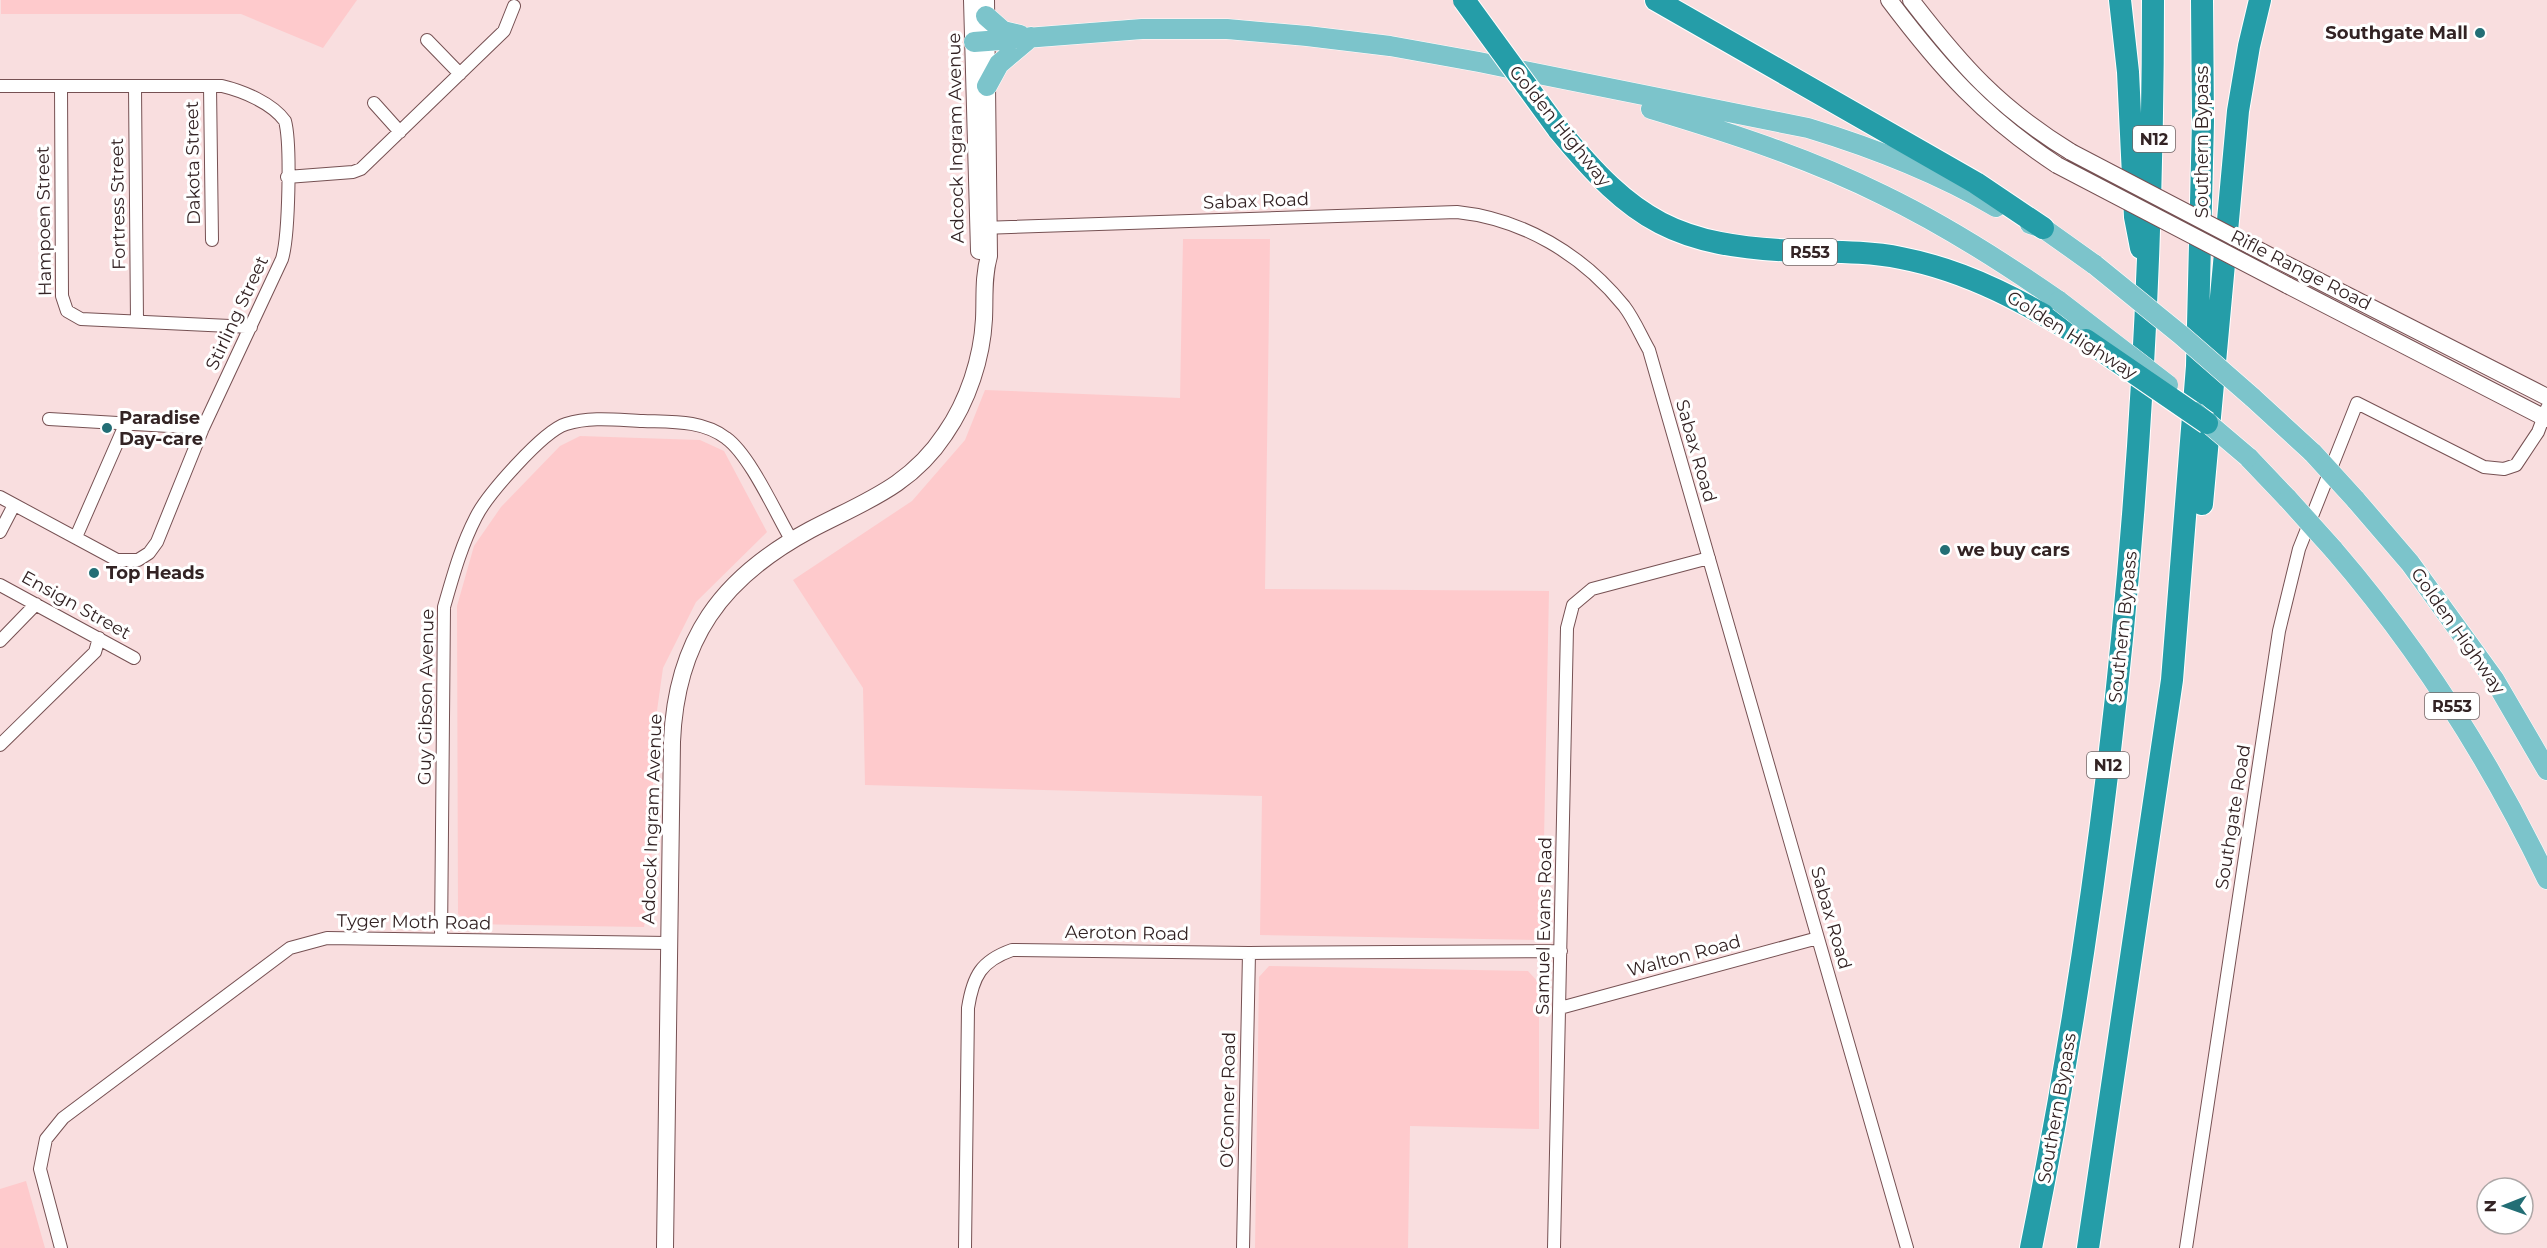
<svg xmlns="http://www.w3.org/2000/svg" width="2547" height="1248" font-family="Montserrat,sans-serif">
<rect width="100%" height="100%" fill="#f9dedf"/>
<path fill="#fecacc" d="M1,0H357L323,48L241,14H1Z
M1183,239H1270L1265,589L1549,591L1542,940L1260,935L1262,796L865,785L863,688L793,580L912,501L965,440L985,390L1180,398Z
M580,436L700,440L724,451L767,532L696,602L663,668L654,732L651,889L644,927L468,924L458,914L457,606L474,546L501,507L560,446Z
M1269,966L1528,971L1539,983V1129L1410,1126L1408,1248H1255L1259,977Z
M26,1181L45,1248H0V1189Z"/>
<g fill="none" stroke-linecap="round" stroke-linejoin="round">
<defs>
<path id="street" d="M427,40L460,74
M0,86H222C243,91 272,103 285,121C291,143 289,236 282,259L203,428L157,542L149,553L138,560H117L0,497
M210,86L212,240
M61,87L62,296L67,311L81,319L251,327
M135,87L137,321
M374,103L400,132
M287,177L353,172L361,169L504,31L514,6
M982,228L1457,212C1523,219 1582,254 1624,306C1634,319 1641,336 1649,350L1907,1248
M49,419L203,428
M0,532L14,505
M76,537L125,425
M0,585L134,658
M0,641L36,604
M0,745L95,652L99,638
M441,940L444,607C453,576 461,546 476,517C487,495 543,431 566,424C591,416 618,420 643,421C672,422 702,420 726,438C750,455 776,514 792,541
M1560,1008L1818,938
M61,1248L40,1169L46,1139L63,1118L290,948L327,938L668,943
M965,1248L968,1008C973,976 981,961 1012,950L1249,953L1561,951
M1243,1248L1249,953
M1554,1248L1567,628L1573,605L1592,589L1709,558
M2186,1248L2279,631L2299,549L2357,403L2484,467L2504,469L2516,465L2538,432L2547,408"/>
<path id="secondary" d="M972,0L979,251
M1889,0C1941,69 1984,117 2057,165
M1911,0C1962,66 1999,108 2071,152
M2272,257L2547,397
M2287,285L2547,419
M665,1248L672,742C676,640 721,578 810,530C863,502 910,487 945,434C968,401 982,358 984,319C985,297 983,277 989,256L986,0"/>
<path id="primary" d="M986,16L1003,31L1020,35
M974,42L1142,29H1227L1307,36L1390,46L1479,62L1808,128C1874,148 1936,172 1996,207
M987,86L999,64L1031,37
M1651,109C1731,133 1808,158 1883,195C1945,225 2003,262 2059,301
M2030,224L2043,228L2095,265
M2252,397L2313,453
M2248,457L2288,499
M2355,499L2410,563L2494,679L2547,770
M2333,549C2421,651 2489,758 2547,879"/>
<path id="highway" d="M1656,0L1976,183L2043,228
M2120,0L2128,72L2135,217L2141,248
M1558,129C1634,222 1676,246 1797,251C1831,252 1867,251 1901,258C1969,271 2028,304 2086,340
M2202,504L2238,111L2249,46L2260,0
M2031,1248C2114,837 2153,419 2153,0
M2088,1248L2172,680L2197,366L2203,121L2202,0"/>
</defs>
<use href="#street" stroke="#765153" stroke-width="14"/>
<use href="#secondary" stroke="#765153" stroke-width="18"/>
<use href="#primary" stroke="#fff" stroke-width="21"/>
<use href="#highway" stroke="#fff" stroke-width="24"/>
<use href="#street" stroke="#fff" stroke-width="12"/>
<use href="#secondary" stroke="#fff" stroke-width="16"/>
<use href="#primary" stroke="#7cc4cb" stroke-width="20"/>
<use href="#highway" stroke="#259da8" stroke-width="22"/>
<defs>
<path id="secondary-bridge" d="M2071,152L2272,257
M2057,165L2287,285"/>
<path id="primary-bridge" d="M2095,265L2181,335L2252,397
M2059,301L2168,385
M2195,412L2248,457
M2313,453L2355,499
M2288,499L2333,549"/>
<path id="highway-bridge" d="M1464,0L1558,129
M2086,340L2207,423"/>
</defs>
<use href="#secondary-bridge" stroke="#765153" stroke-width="18" stroke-linecap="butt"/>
<use href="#primary-bridge" stroke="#fff" stroke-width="21" stroke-linecap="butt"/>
<use href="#highway-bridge" stroke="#fff" stroke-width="24" stroke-linecap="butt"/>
<use href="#secondary-bridge" stroke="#fff" stroke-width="16"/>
<use href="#primary-bridge" stroke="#7cc4cb" stroke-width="20"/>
<use href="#highway-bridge" stroke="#259da8" stroke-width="22"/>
</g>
<g fill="#236e75" stroke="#fff" stroke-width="2">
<circle cx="2480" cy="33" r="6"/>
<circle cx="107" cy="428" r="6"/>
<circle cx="1945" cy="550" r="6"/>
<circle cx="94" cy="573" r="6"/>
</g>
<g text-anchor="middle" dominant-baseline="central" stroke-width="6" stroke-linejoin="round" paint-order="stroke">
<g fill="#fff" stroke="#706566" stroke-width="1.5">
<rect x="2133" y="126" width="42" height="26" rx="4.5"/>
<rect x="1783" y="239" width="54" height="26" rx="4.5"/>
<rect x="2425" y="693" width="54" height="26" rx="4.5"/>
<rect x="2087" y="752" width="42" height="26" rx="4.5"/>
</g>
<g font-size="16" font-weight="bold" fill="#332324">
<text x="2154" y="139">N12</text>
<text x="1810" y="252">R553</text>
<text x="2452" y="706">R553</text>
<text x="2108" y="765">N12</text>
</g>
<g font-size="18" font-weight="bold" fill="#332324" stroke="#fff" text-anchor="start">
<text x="2468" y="33" text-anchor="end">Southgate Mall</text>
<text x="119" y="418">Paradise<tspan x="119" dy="21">Day-care</tspan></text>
<text x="1957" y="550">we buy cars</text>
<text x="106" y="573">Top Heads</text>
</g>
<g font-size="18" fill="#332324" stroke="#fff">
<text transform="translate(1560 126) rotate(51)">Golden Highway</text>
<text transform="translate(956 138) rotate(-91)">Adcock Ingram Avenue</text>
<text transform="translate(2202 142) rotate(-90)">Southern Bypass</text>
<text transform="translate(193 163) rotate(-91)">Dakota Street</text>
<text transform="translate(1256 201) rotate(-2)">Sabax Road</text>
<text transform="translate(118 204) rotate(-91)">Fortress Street</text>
<text transform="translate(44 221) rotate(-91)">Hampoen Street</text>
<text transform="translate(2301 270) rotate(27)">Rifle Range Road</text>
<text transform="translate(237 313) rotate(-65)">Stirling Street</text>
<text transform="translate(2072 335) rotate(32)">Golden Highway</text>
<text transform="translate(1696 451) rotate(74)">Sabax Road</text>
<text transform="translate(76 605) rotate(29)">Ensign Street</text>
<text transform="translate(2123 627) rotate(-84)">Southern Bypass</text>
<text transform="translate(2458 631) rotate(55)">Golden Highway</text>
<text transform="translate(426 697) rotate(-89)">Guy Gibson Avenue</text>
<text transform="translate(2233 817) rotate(-81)">Southgate Road</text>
<text transform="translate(652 819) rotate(-88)">Adcock Ingram Avenue</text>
<text transform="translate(1831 918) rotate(74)">Sabax Road</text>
<text transform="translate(414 922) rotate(1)">Tyger Moth Road</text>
<text transform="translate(1544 926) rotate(-89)">Samuel Evans Road</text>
<text transform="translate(1127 933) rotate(1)">Aeroton Road</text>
<text transform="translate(1684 956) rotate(-15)">Walton Road</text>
<text transform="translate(1228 1100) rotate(-89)">O'Conner Road</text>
<text transform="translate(2057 1108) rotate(-80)">Southern Bypass</text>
</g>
</g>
<g transform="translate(2505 1206) rotate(269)"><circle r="28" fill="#ffffff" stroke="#ada7a7" stroke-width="1.5"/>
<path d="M0-4.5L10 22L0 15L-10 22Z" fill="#236e75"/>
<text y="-9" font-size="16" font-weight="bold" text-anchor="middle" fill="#332324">N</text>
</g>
</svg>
